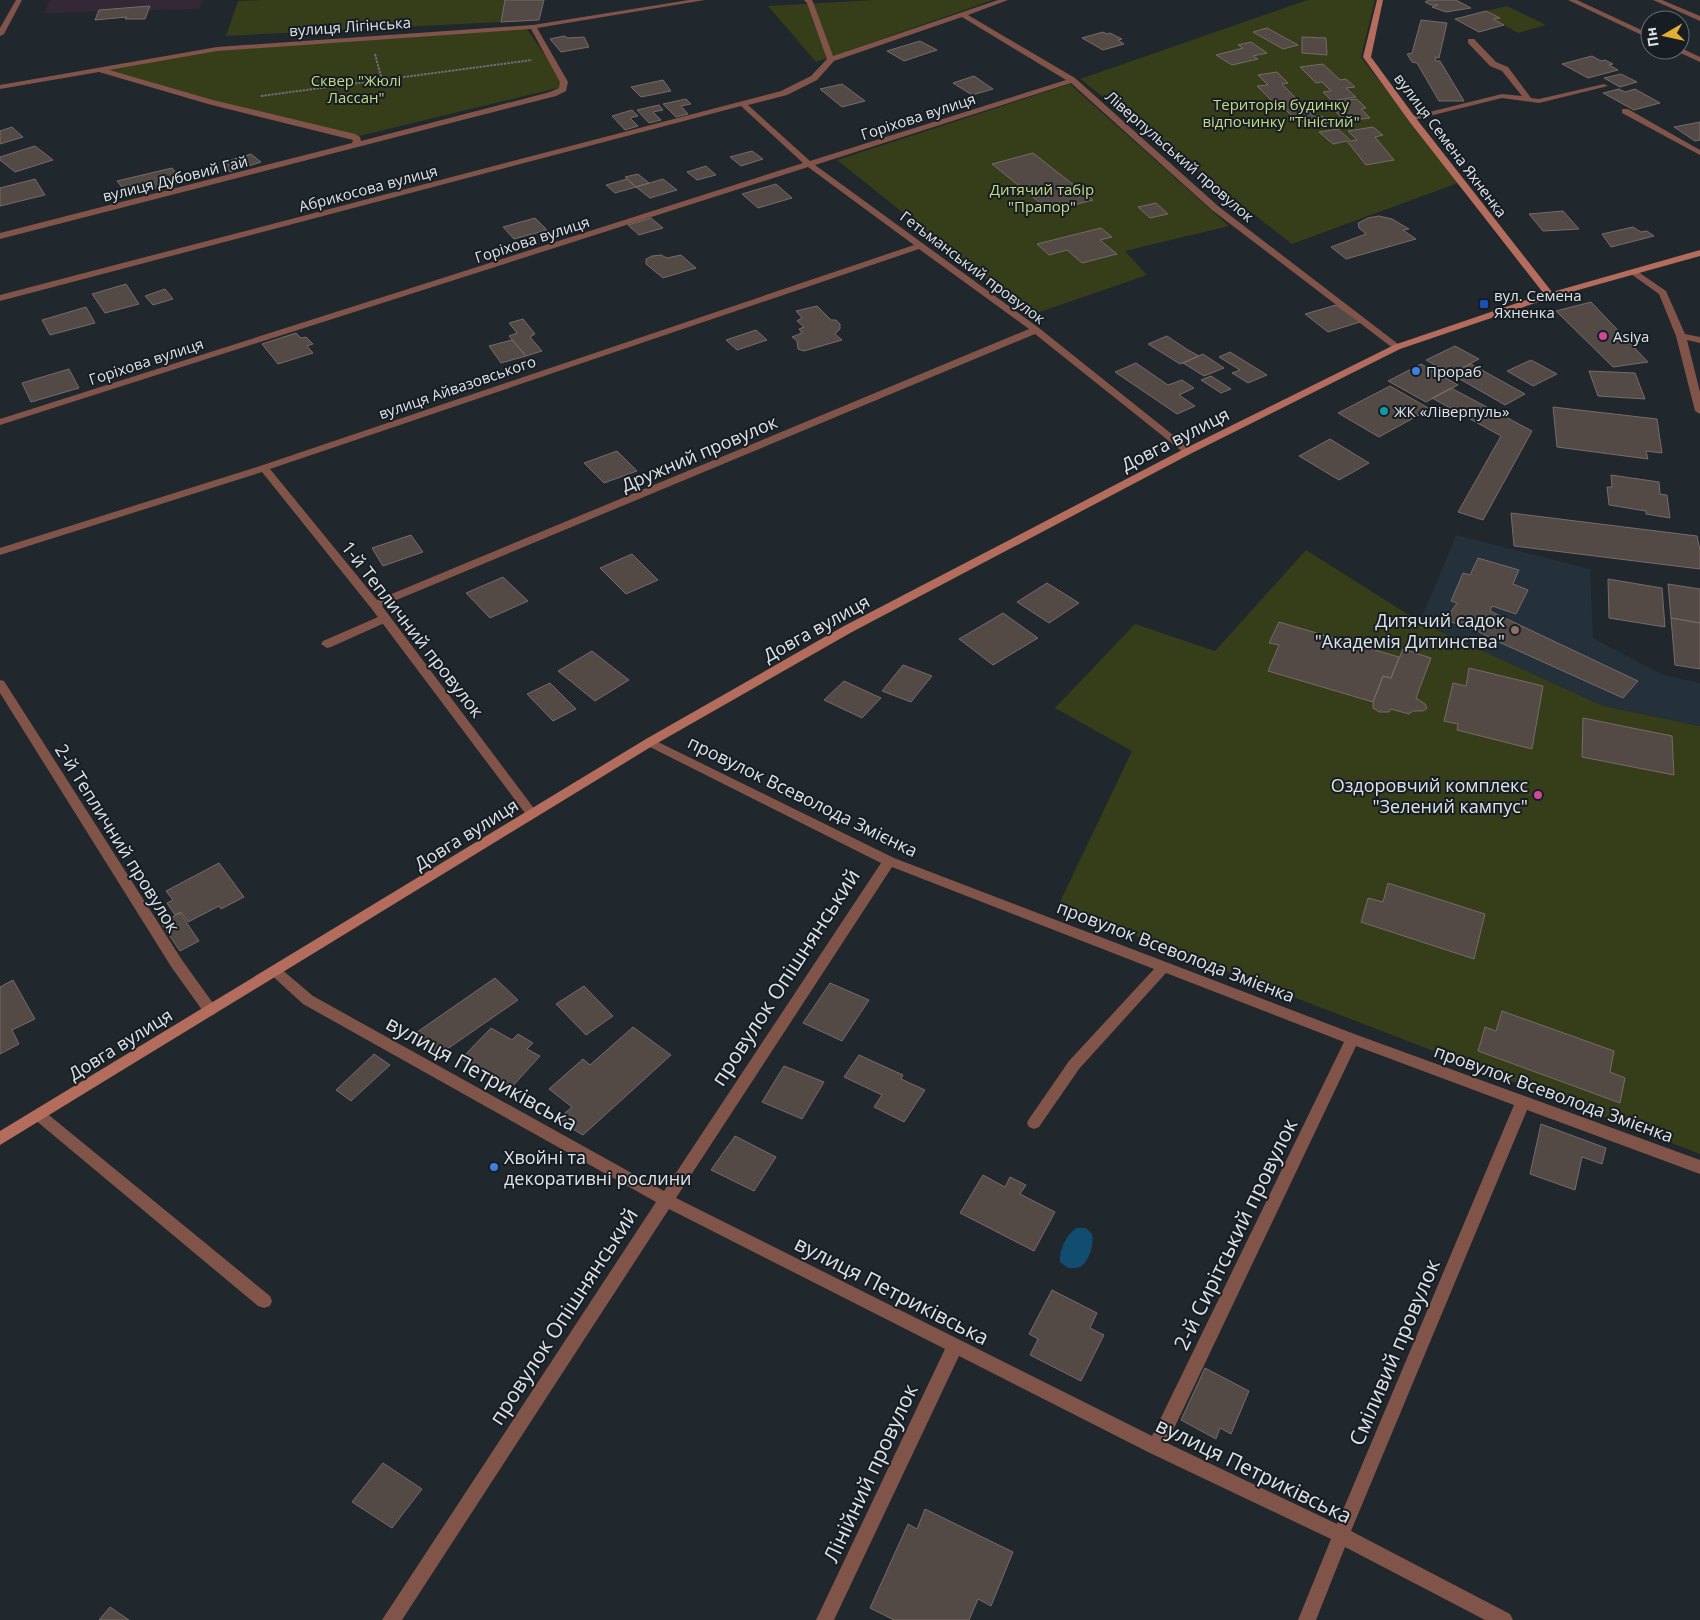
<svg xmlns="http://www.w3.org/2000/svg" width="1700" height="1620" font-family="'Open Sans',sans-serif">
<rect width="100%" height="100%" fill="#20272d"/>
<path fill="#24303a" d="M1456,535L1590,569L1593,638L1663,675L1700,683V726L1603,706L1420,622Z"/>
<path fill="#352836" d="M50,0H203L199,9L44,13Z"/>
<path fill="#363d19" d="M264,0H505L501,22L226,36L238,1Z
M875,0H993L816,62L768,6Z
M1307,0H1375L1361,57L1458,183L1292,244L1080,79Z
M1507,6L1546,25L1518,33L1493,19L1499,18L1486,11Z
M527,29L566,86L355,137L98,70L218,50Z
M1070,84L1229,226L1125,251L1147,275L1031,315L837,160Z
M1306,550L1420,622L1603,706L1700,726V1154L1058,906L1132,751L1055,708L1135,624L1215,651Z"/>
<path fill="#104d6e" d="M1076,1228H1086L1092,1234C1094,1243 1090,1261 1080,1267C1077,1268 1072,1268 1068,1268L1060,1262C1059,1249 1066,1236 1076,1228Z"/>
<path fill="#534945" stroke="#766b67" d="M505,0H544L539,20L501,22Z
M1429,0H1456L1471,8L1446,12L1432,7L1438,5H1431L1425,2Z
M150,6L145,19H125L127,17L95,20L99,10Z
M1486,11L1500,18L1493,19L1504,25L1479,32L1455,19Z
M1421,20L1447,23L1439,58L1435,57L1436,61H1440L1464,101H1439L1417,63L1412,62L1407,54L1412,53Z
M1267,28L1298,45L1283,49L1253,32Z
M1103,32L1107,34L1110,33L1122,39L1118,40L1124,44L1103,50L1082,38Z
M564,36L568,38L584,37L589,47L561,52L550,39Z
M1302,37L1326,38L1327,55L1302,53Z
M920,41L937,50L904,61L887,51Z
M1251,42L1267,53L1253,56L1258,59L1232,65L1216,55L1243,48L1238,45Z
M1592,56L1601,61L1605,60L1613,64L1609,65L1618,70L1588,78L1562,64Z
M1323,64L1340,80L1346,79L1355,87L1346,88L1356,97L1332,101L1323,92L1331,91L1322,82L1316,83L1300,67Z
M1277,72L1288,83L1282,84L1314,117L1322,116L1330,123L1307,126L1298,117L1294,118L1279,103L1275,104L1257,86L1268,85L1258,75Z
M1621,74L1637,82L1620,87L1604,78Z
M974,76L993,89L972,95L953,83Z
M663,80L671,91L641,97L631,87Z
M842,84L865,101L842,107L820,89Z
M1619,89L1625,92L1635,89L1660,103L1634,110L1603,93Z
M686,99L691,104L681,106L688,114L676,117L663,104Z
M1357,99L1366,108L1361,109L1370,118L1345,121L1336,112L1342,111L1333,102Z
M659,105L663,110L653,112L661,120L649,123L637,110Z
M632,110L638,116L630,118L638,126L625,130L612,116Z
M1700,122V140L1695,141L1674,127Z
M12,127L23,137L0,144V131Z
M1373,127L1383,135L1375,137L1394,160L1366,165L1347,141L1333,144L1319,132L1338,129L1351,141L1357,140L1348,131Z
M35,146L53,160L15,172L0,160V157Z
M752,151L763,159L741,166L730,157Z
M1033,153L1093,200L1050,211L992,164Z
M251,154L261,162L230,172L221,163Z
M706,166L716,175L697,180L687,172Z
M172,168L184,181L128,195L117,181Z
M638,174L649,183L636,187L625,177Z
M35,179L45,195L0,206V188Z
M627,179L636,187L615,193L606,185Z
M663,179L677,190L650,198L636,187Z
M776,184L792,198L758,208L742,194Z
M1156,203L1168,214L1150,218L1138,207Z
M1563,211L1579,229L1543,231L1529,214Z
M1379,216L1392,219L1409,229L1403,230L1416,239L1346,259L1331,247L1366,234L1359,228L1358,223L1368,218Z
M535,218L547,230L514,239L503,227Z
M651,218L663,228L639,235L628,225Z
M1633,227L1641,232L1647,231L1654,236L1611,247L1602,234Z
M1101,228L1112,237L1100,240L1117,254L1082,263L1067,250L1049,255L1037,244Z
M661,255L667,258L681,255L696,268L663,278L646,264V259L652,256Z
M126,284L139,304L105,313L92,294Z
M165,289L173,299L153,305L145,296Z
M1591,302L1648,362L1613,367L1556,311Z
M1336,305L1360,322L1328,332L1305,314Z
M817,306L831,320H836L840,324V329L835,334L842,340L804,351L798,349L797,341L792,337L802,333L799,329L804,327L797,321L802,318L796,311Z
M86,307L95,323L50,335L42,320Z
M523,319L535,334L530,337L542,351L526,356L509,336L517,333L509,323Z
M756,330L767,340L737,350L726,340Z
M296,333L301,338L306,337L313,344L307,346L313,353L278,364L262,344Z
M1167,336L1188,350L1199,356L1180,364L1148,344Z
M512,340L526,356L501,363L489,346Z
M1455,346L1479,359L1451,374L1426,360Z
M1230,352L1267,375L1248,383L1232,373L1240,370L1219,357Z
M1203,354L1224,368L1204,376L1183,363Z
M1531,360L1557,374L1533,386L1507,371Z
M1136,363L1168,385L1182,380L1194,388L1179,395L1195,406L1177,414L1115,372Z
M1421,364L1458,385L1426,402L1388,381Z
M1471,364L1525,394L1505,405L1451,374Z
M69,369L79,388L31,402L22,383Z
M1589,371L1635,373L1645,399L1598,396Z
M1211,376L1231,389L1221,393L1201,380Z
M1390,386L1430,409L1379,437L1338,413Z
M1451,388L1532,431L1483,520L1458,512L1501,436L1432,398Z
M1553,407L1657,419L1662,453L1646,451L1648,459L1557,447Z
M1330,439L1369,463L1339,480L1299,456Z
M617,451L637,471L604,483L584,463Z
M1611,475L1659,482L1660,494L1667,495L1670,518L1646,514V511L1609,505L1607,487H1612Z
M1511,513L1697,536L1700,550V569L1514,546Z
M411,535L423,552L383,566L372,548Z
M632,554L658,580L626,594L600,568Z
M1478,558L1519,570L1513,584L1528,590L1516,614L1492,606L1490,611L1638,681L1623,698L1501,643L1475,630L1445,620L1457,603L1451,601L1463,573L1470,575Z
M503,577L528,601L490,618L466,593Z
M1608,579L1662,588L1665,627L1609,618Z
M1047,583L1079,603L1049,623L1017,602Z
M1668,584L1700,589V623L1671,618Z
M1003,613L1038,638L993,665L959,639Z
M1671,618L1700,623V669L1675,665Z
M1279,622L1399,657L1391,678L1383,676L1373,702L1268,671L1279,645L1269,643Z
M1403,649L1431,658L1416,698L1425,704L1427,708L1423,711H1413L1409,714L1391,709L1389,712H1379L1373,708V702L1383,676L1391,678Z
M592,651L629,680L595,701L558,671Z
M903,665L932,676L911,702L882,691Z
M1469,668L1543,686L1532,749L1457,730L1458,724L1444,721L1453,683L1466,686Z
M844,681L881,698L862,718L824,700Z
M550,683L576,709L553,721L527,694Z
M1583,718L1672,736L1674,775L1582,757Z
M219,863L244,897L221,909L219,906L188,922L181,912L175,915L167,903L173,900L166,891Z
M1388,883L1485,914L1474,959L1361,922L1368,898L1383,902Z
M180,913L199,941L180,951L161,923Z
M495,978L518,1000L440,1054L410,1037Z
M13,980L35,1019L12,1030L19,1044L0,1054V987Z
M830,983L869,1000L842,1041L803,1023Z
M584,986L613,1016L586,1035L556,1004Z
M1502,1011L1614,1051L1610,1072L1625,1078L1620,1103L1478,1051L1485,1027L1496,1031Z
M633,1027L671,1055L583,1135L557,1120L572,1107L549,1089L583,1059L590,1065Z
M491,1028L512,1040L518,1034L533,1043L527,1049L540,1056L510,1089L461,1059Z
M374,1054L390,1065L351,1101L336,1090Z
M859,1055L903,1075L901,1079L925,1090L904,1122L874,1107L882,1095L844,1077Z
M784,1066L824,1082L802,1119L762,1102Z
M1541,1124L1606,1148L1602,1164L1582,1157L1575,1190L1530,1174Z
M735,1136L776,1157L754,1191L711,1170Z
M983,1175L1005,1187L1010,1177L1026,1185L1020,1194L1055,1212L1034,1251L960,1213Z
M1052,1290L1097,1313L1090,1328L1104,1335L1081,1381L1030,1355L1038,1339L1029,1334Z
M1205,1368L1249,1391L1231,1434L1220,1428L1216,1439L1181,1420Z
M383,1463L422,1489L392,1528L352,1502Z
M925,1509L1013,1552L991,1606L978,1599L969,1620H894L870,1608L908,1524L917,1529Z
M110,1607L129,1620H99Z"/>
<g fill="none" stroke-linecap="round" stroke-linejoin="round">
<path stroke="#696f74" stroke-width="2" stroke-dasharray="2.5 1" stroke-linecap="butt" d="M375,54L382,80
M261,96L532,60"/>
<path fill="#815449" fill-rule="evenodd" d="M1568,0H1577L1650,34V39Z
M1468,39H1474L1496,62L1508,67L1531,98L1539,99L1604,84L1608,86L1539,103L1502,98L1409,121V117L1502,94L1522,96L1502,71L1490,66L1468,43Z
M1681,48L1700,57V62L1674,50Z
M385,614L391,618L389,621L331,647L327,648L321,644L323,641Z"/>
<path fill="#815449" fill-rule="evenodd" d="M16,0H22L4,34L0,36V28Z
M689,0H705L537,28L568,82L566,91L556,96L0,239V233L352,143L353,140L208,104L99,72L0,89V85L217,47L533,25ZM531,29L560,82L559,88L550,92L361,141L360,137L355,134L213,100L109,70L217,51Z
M804,0H812L813,2L833,56L998,0H1008L968,15L1075,78L1218,206L1402,347L1400,349H1394L1212,210L1071,83L815,165L1039,328L1193,451L1188,454L1184,453L1035,334L382,606L536,811L538,814L536,817H528L371,608L262,472L0,555V548L260,466L914,245L808,167L0,425V419L803,163L741,106L0,301V295L781,91L811,76L827,59L807,3ZM962,17L1066,80L810,161L748,105L787,95L817,80L834,61ZM919,249L1029,329L377,600L270,469Z
M1653,0H1662L1700,16V21Z
M1622,109H1628L1700,150V155L1622,113Z
M1634,269L1666,291L1685,334L1700,337V343L1687,340L1700,392V414L1695,411L1676,336L1659,294L1631,274L1630,272Z
M0,680L4,681L182,960L215,1006L217,1010L215,1014L210,1016L205,1014L172,968L0,693Z
M650,738L894,858L1357,1035L1700,1160V1174L1527,1110L1351,1531L1510,1614L1513,1620H1485L1345,1547L1316,1620H1298L1331,1539L1150,1453L959,1356L834,1620H816L945,1349L669,1209L402,1620H382L656,1202L303,1004L268,972L270,968L275,967L280,968L313,996L664,1191L881,863L646,745L644,742L646,739ZM892,867L1154,969L1069,1061L1029,1119L1027,1123L1029,1127L1034,1129L1039,1127L1079,1069L1166,973L1344,1042L1152,1436L676,1198ZM1356,1046L1514,1105L1337,1524L1167,1443Z
M39,1109L44,1111L270,1296L272,1301L270,1306L264,1308L258,1306L34,1119L32,1115L34,1111Z"/>
<path fill="#b46c5c" fill-rule="evenodd" d="M1377,0H1383L1371,57L1415,117L1552,292L1700,250V256L1553,297L1400,349L1192,453L852,632L654,745L0,1145V1131L646,739L844,626L1184,449L1394,345L1544,294L1409,121L1363,57Z"/>
</g>
<rect fill="#1a4fb4" stroke="#161d23" stroke-width="2" x="1479" y="299" width="10" height="10" rx="2.5"/>
<g fill="#d1479c" stroke="#161d23" stroke-width="2">
<circle cx="1603" cy="336" r="5"/>
<circle cx="1538" cy="795" r="5"/>
</g>
<g fill="#3f7fe0" stroke="#161d23" stroke-width="2">
<circle cx="1416" cy="371" r="5"/>
<circle cx="494" cy="1167" r="5"/>
</g>
<circle fill="#0f9aa8" stroke="#161d23" stroke-width="2" cx="1384" cy="411" r="5"/>
<circle fill="#8d6e63" stroke="#161d23" stroke-width="2" cx="1515" cy="630" r="5"/>
<g text-anchor="middle" dominant-baseline="central" stroke-width="4" stroke-linejoin="round" paint-order="stroke">
<g font-size="15" fill="#dfe3e7" stroke="#161d23">
<text transform="translate(350 26) rotate(-4)">вулиця Лігінська</text>
<text transform="translate(918 116) rotate(-18)">Горіхова вулиця</text>
<text transform="translate(1451 145) rotate(53)">вулиця Семена Яхненка</text>
<text transform="translate(1180 156) rotate(41)">Ліверпульський провулок</text>
<text transform="translate(175 178) rotate(-14)">вулиця Дубовий Гай</text>
<text transform="translate(368 188) rotate(-15)">Абрикосова вулиця</text>
<text transform="translate(532 239) rotate(-18)">Горіхова вулиця</text>
<text transform="translate(973 267) rotate(37)">Гетьманський провулок</text>
<text transform="translate(146 361) rotate(-18)">Горіхова вулиця</text>
<text transform="translate(457 387) rotate(-19)">вулиця Айвазовського</text>
</g>
<g font-size="15" fill="#c7db86" stroke="#161d23">
<text x="356" y="80">Сквер "Жюлі<tspan x="356" dy="17">Лассан"</tspan></text>
<text x="1281" y="104">Територія будинку<tspan x="1281" dy="17">відпочинку "Тіністий"</tspan></text>
<text x="1042" y="189">Дитячий табір<tspan x="1042" dy="17">"Прапор"</tspan></text>
</g>
<g font-size="15" fill="#dfe3e7" stroke="#161d23" text-anchor="start">
<text x="1494" y="295">вул. Семена<tspan x="1494" dy="17">Яхненка</tspan></text>
<text x="1613" y="336">Asiya</text>
<text x="1426" y="371">Прораб</text>
<text x="1394" y="411">ЖК «Ліверпуль»</text>
</g>
<g font-size="18" fill="#dfe3e7" stroke="#161d23">
<text transform="translate(1175 439) rotate(-27)">Довга вулиця</text>
<text transform="translate(699 453) rotate(-23)">Дружний провулок</text>
<text transform="translate(816 628) rotate(-29)">Довга вулиця</text>
<text transform="translate(413 629) rotate(52)">1-й Тепличний провулок</text>
<text transform="translate(803 796) rotate(26)">провулок Всеволода Змієнка</text>
<text transform="translate(466 834) rotate(-32)">Довга вулиця</text>
<text transform="translate(118 838) rotate(58)">2-й Тепличний провулок</text>
<text transform="translate(1176 951) rotate(21)">провулок Всеволода Змієнка</text>
<text transform="translate(120 1044) rotate(-32)">Довга вулиця</text>
<text transform="translate(1554 1093) rotate(20)">провулок Всеволода Змієнка</text>
</g>
<g font-size="18" fill="#dfe3e7" stroke="#161d23" text-anchor="end">
<text x="1505" y="620">Дитячий садок<tspan x="1505" dy="21">"Академія Дитинства"</tspan></text>
<text x="1528" y="785">Оздоровчий комплекс<tspan x="1528" dy="21">"Зелений кампус"</tspan></text>
<text x="504" y="1157" text-anchor="start">Хвойні та<tspan x="504" dy="21">декоративні рослини</tspan></text>
</g>
<g font-size="21" fill="#dfe3e7" stroke="#161d23">
<text transform="translate(785 977) rotate(-57)">провулок Опішнянський</text>
<text transform="translate(482 1073) rotate(29)">вулиця Петриківська</text>
<text transform="translate(1235 1234) rotate(-64)">2-й Сирітський провулок</text>
<text transform="translate(892 1290) rotate(27)">вулиця Петриківська</text>
<text transform="translate(563 1316) rotate(-57)">провулок Опішнянський</text>
<text transform="translate(1394 1352) rotate(-67)">Сміливий провулок</text>
<text transform="translate(1254 1470) rotate(26)">вулиця Петриківська</text>
<text transform="translate(870 1473) rotate(-65)">Лінійний провулок</text>
</g>
</g>
<g transform="translate(1665 35) rotate(261)"><circle r="24" fill="#161d23" stroke="#666c71"/>
<path d="M0-4L9 19L0 12L-9 19Z" fill="#e1af34"/>
<text y="-8" font-size="14" font-weight="bold" text-anchor="middle" fill="#dfe3e7">Пн</text>
</g>
</svg>
